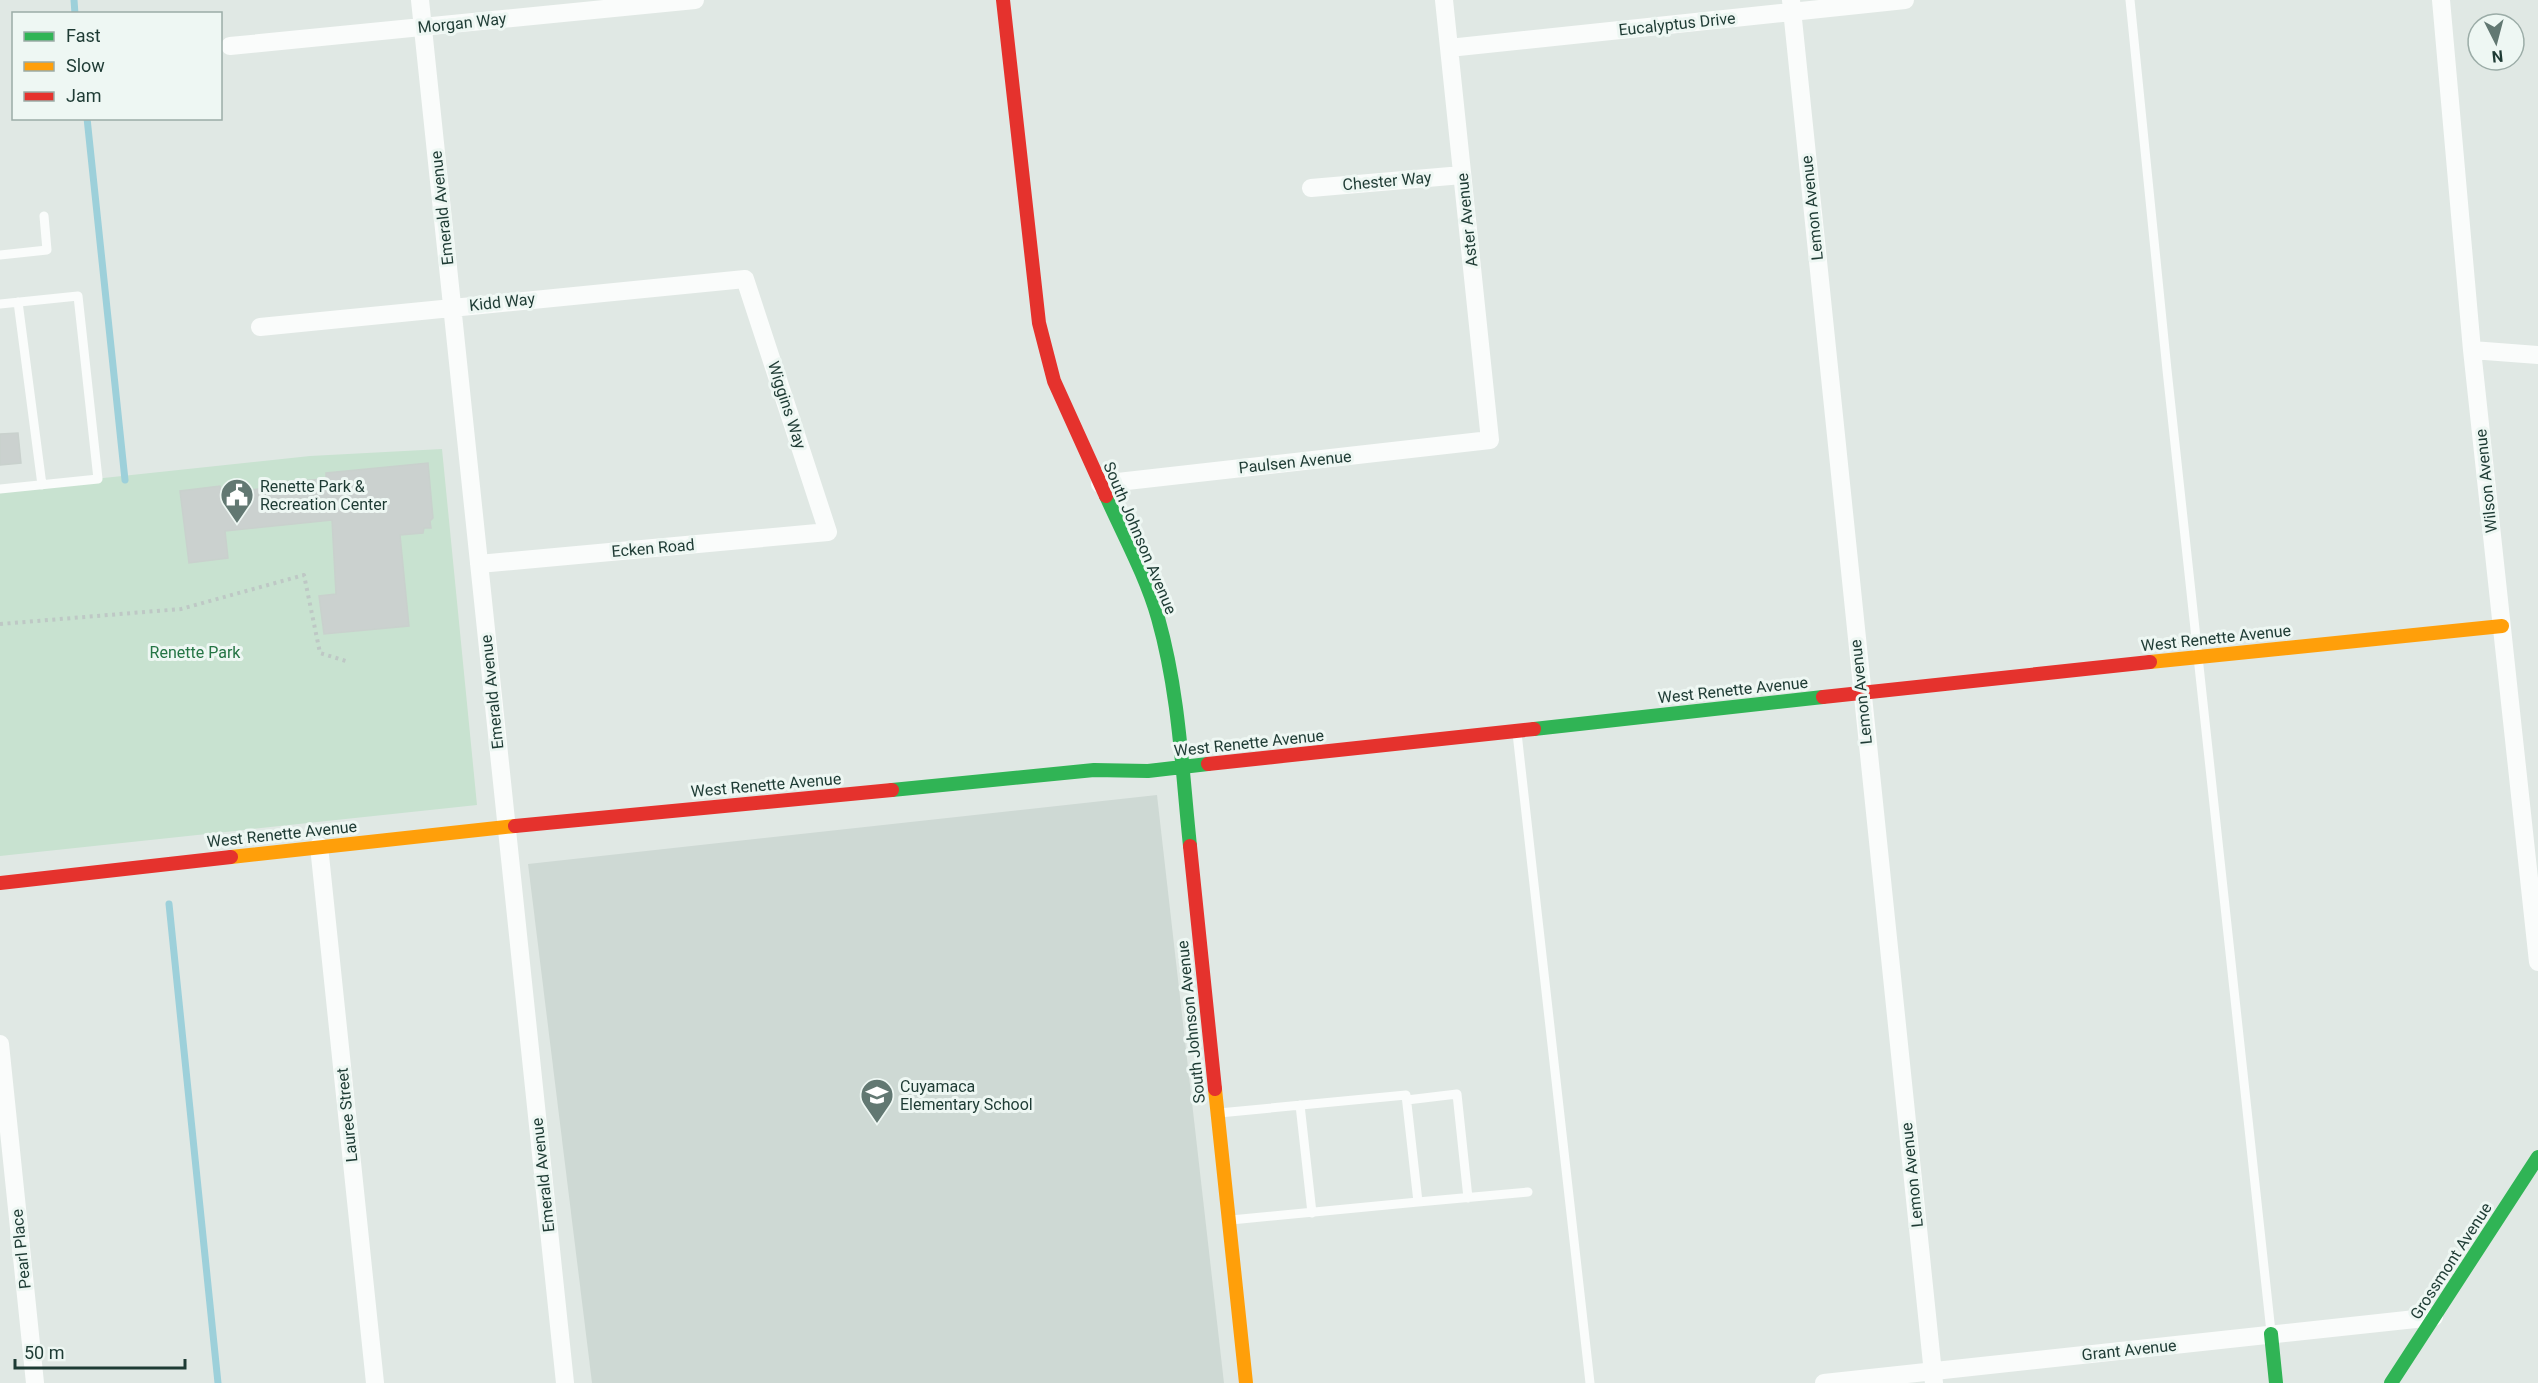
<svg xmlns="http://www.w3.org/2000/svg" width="2538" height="1383" font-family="Roboto,sans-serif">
<rect width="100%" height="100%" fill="#e0e8e4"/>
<path fill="#ced9d4" d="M1157,795L1224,1383H592L528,864Z"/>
<path fill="#c8e2d0" d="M442,449L477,805L0,856V489L310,456Z"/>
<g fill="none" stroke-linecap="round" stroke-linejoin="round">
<path stroke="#9dd0da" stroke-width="7" d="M74,0L75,14
M87,118L125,480
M169,904L218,1383"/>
</g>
<path fill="#cbd1cf" stroke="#c9d1cd" stroke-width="1.5" d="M18,433L21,463L0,465V434Z
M428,463L433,518L430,521L431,528H424L423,533L400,535L409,626L324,634L319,596L336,594L332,520L225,531L228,558L189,563L180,491L220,486L221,493L286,486L285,482L326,479V473Z"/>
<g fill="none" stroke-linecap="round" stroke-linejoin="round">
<path stroke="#bec8c5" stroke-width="4" stroke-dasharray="3 4.5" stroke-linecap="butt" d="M0,624L181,609L304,575L320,653L349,662"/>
<path stroke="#fafcfb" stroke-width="9" d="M2130,0L2167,370L2271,1332
M0,255L47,250L44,216
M18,302L42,485
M0,304L78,296L98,479L0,489
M1517,733L1590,1383
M1407,1100L1457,1094L1468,1198
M1300,1105L1312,1213
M1219,1113L1406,1095L1418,1202L1231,1220
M1418,1202L1528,1192"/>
<path stroke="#fafcfb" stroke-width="18" d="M420,0L565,1383
M1791,0L1934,1383
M2441,0L2472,350L2538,962
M230,46L695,0
M1449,48L1905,0
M1311,188L1462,175
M260,327L745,279L828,532L479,564
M2472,350L2538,355
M1100,484L1490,440L1444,0
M319,846L375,1383
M0,1044L35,1383
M1824,1383L2434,1317"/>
<path stroke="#30b455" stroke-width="14" d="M1106,496C1124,536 1146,576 1158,618C1179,692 1182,770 1190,846
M1534,729L1823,697
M892,790L1094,770L1148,771L1208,764
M2271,1334L2276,1383
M2391,1383L2538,1157"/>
<path stroke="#ff9f0a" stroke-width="14" d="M2150,662L2502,626
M231,857L515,826
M1215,1089L1246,1383"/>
<path stroke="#e5322d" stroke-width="14" d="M1003,0L1039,323L1054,381L1106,496
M1823,697L2150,662
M1208,764L1534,729
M515,826L892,790
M1190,846L1215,1089
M0,883L231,857"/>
</g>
<defs>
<symbol id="civic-pin" viewBox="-11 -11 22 30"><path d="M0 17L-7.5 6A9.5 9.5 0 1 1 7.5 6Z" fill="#627872" stroke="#eef7f3"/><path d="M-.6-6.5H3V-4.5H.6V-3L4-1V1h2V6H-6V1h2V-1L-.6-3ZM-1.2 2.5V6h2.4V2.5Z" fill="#fff"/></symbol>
<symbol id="school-pin" viewBox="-11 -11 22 30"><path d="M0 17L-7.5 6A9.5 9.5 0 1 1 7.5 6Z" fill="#627872" stroke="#eef7f3"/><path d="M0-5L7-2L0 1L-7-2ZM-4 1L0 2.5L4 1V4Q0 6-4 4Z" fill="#fff"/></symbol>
</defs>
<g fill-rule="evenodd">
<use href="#civic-pin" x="218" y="476" width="38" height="52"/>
<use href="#school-pin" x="858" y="1076" width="38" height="52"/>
</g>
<g text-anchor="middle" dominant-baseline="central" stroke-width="6" stroke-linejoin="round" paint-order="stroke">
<g font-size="16" fill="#1e3b34" stroke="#eef7f3">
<text transform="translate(462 23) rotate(-6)">Morgan Way</text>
<text transform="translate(1677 24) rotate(-6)">Eucalyptus Drive</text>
<text transform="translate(1387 181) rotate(-5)">Chester Way</text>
<text transform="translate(442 208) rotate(-96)">Emerald Avenue</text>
<text transform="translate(1812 208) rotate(-96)">Lemon Avenue</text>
<text transform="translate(1467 220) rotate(-96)">Aster Avenue</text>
<text transform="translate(502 302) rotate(-6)">Kidd Way</text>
<text transform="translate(787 405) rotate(72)">Wiggins Way</text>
<text transform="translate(1295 462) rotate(-6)">Paulsen Avenue</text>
<text transform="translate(2486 481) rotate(-96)">Wilson Avenue</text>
<text transform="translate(1140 538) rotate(67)">South Johnson Avenue</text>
<text transform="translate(653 548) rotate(-5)">Ecken Road</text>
<text transform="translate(2216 638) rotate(-6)">West Renette Avenue</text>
<text transform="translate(1733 690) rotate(-6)">West Renette Avenue</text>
<text transform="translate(492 692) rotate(-96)">Emerald Avenue</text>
<text transform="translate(1861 692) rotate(-96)">Lemon Avenue</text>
<text transform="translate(1249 743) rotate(-6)">West Renette Avenue</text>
<text transform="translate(766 785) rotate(-5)">West Renette Avenue</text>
<text transform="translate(282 834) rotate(-6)">West Renette Avenue</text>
<text transform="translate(1191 1022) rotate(-96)">South Johnson Avenue</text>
<text transform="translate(347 1115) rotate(-96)">Lauree Street</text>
<text transform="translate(543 1175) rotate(-96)">Emerald Avenue</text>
<text transform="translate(1912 1175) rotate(-96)">Lemon Avenue</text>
<text transform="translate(21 1249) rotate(-96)">Pearl Place</text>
<text transform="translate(2451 1261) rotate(-57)">Grossmont Avenue</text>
<text transform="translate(2129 1350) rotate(-6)">Grant Avenue</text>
</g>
<g font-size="16" fill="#1e3b34" stroke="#eef7f3" text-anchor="start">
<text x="260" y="486">Renette Park &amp;<tspan x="260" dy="18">Recreation Center</tspan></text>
<text x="900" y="1086">Cuyamaca<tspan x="900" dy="18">Elementary School</tspan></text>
</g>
<g font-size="16" fill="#257545" stroke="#eef7f3">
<text x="195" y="652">Renette Park</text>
</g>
</g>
<rect x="12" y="12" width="210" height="108" fill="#eef7f3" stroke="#9baca7" stroke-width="1.5"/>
<rect x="24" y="32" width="30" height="9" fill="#30b455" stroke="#9baca7" stroke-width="1.5"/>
<text x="66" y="42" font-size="18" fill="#1e3b34">Fast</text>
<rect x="24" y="62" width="30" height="9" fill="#ff9f0a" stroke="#9baca7" stroke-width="1.5"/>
<text x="66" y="72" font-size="18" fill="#1e3b34">Slow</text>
<rect x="24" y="92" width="30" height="9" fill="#e5322d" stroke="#9baca7" stroke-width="1.5"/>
<text x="66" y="102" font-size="18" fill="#1e3b34">Jam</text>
<g transform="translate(2496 42) rotate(174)"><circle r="28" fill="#eef7f3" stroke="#9baca7" stroke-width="1.5"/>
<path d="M0-4.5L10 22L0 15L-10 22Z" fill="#627872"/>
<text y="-9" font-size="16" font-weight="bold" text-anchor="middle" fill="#1e3b34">N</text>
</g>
<path d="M15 1359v9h170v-9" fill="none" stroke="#1e3b34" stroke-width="3"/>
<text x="24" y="1359" font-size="18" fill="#1e3b34" stroke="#eef7f3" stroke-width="4.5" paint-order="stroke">50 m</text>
</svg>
